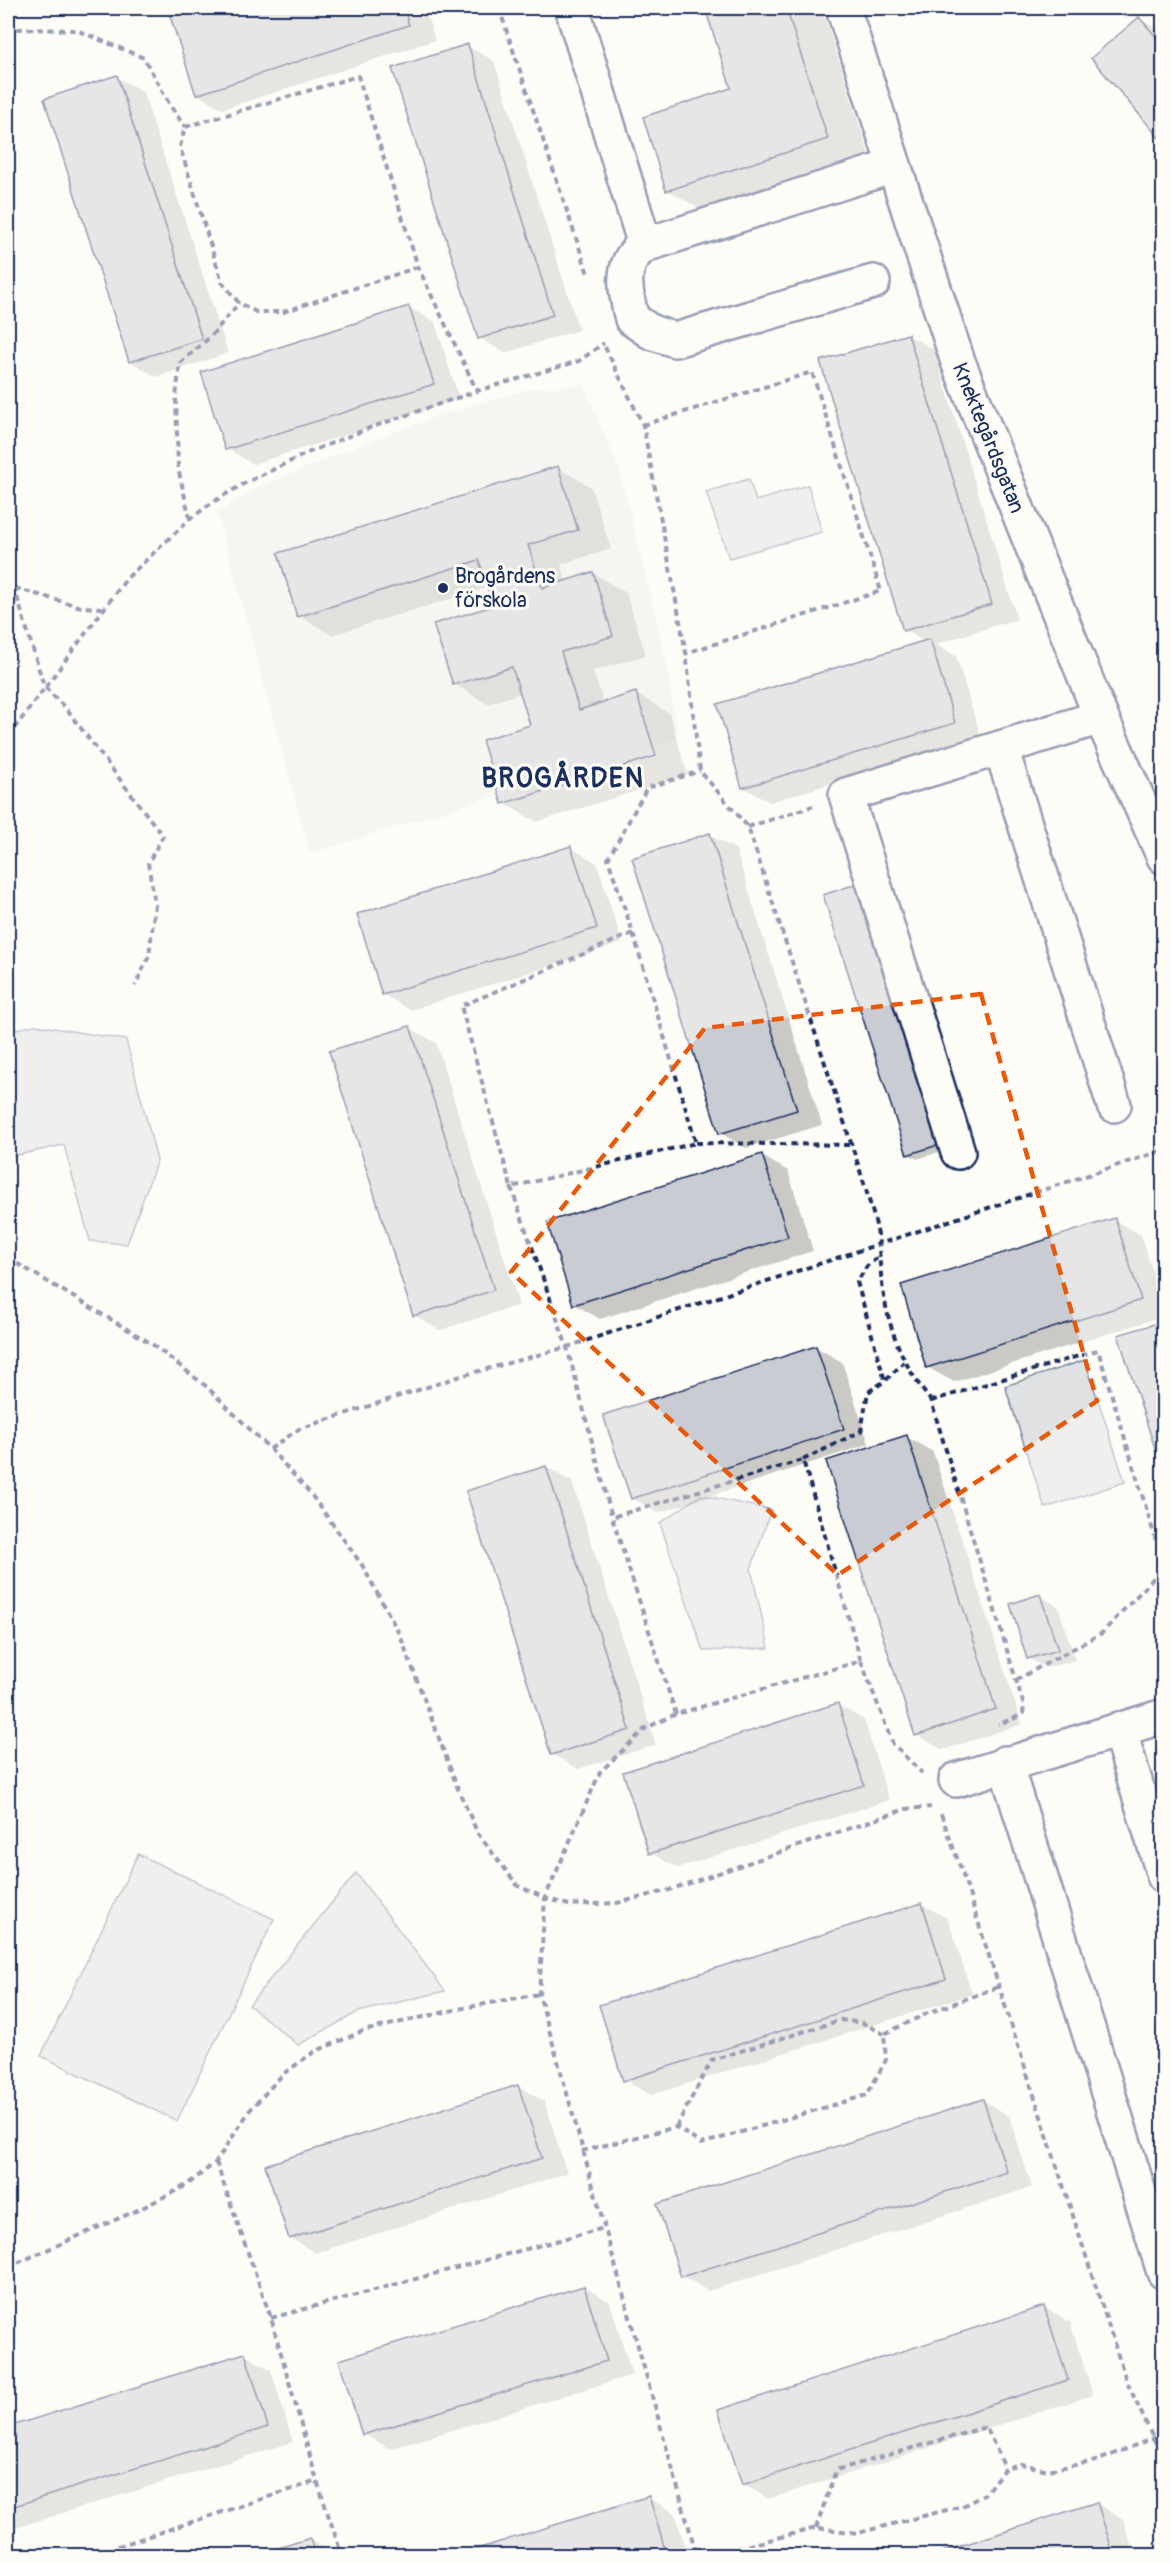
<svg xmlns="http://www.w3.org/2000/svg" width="1171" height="2563" font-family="Pangolin,sans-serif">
<rect width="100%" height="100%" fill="#fdfcf7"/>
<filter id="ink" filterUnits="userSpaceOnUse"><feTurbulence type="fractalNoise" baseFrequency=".0167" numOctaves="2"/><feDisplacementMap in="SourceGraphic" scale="12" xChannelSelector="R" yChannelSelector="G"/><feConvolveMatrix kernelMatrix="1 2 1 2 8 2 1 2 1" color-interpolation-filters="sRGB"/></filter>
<g filter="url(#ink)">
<path fill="#edeeec" d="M584,385L620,472L667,663L677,738L310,854L217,513L259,487L367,442L446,413L529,389Z"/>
<path fill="#e0e1e3" stroke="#7e88a0" stroke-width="1.5" d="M749,479L756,501L808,485L822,532L729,558L706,492Z
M35,1025L126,1040L157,1160L127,1244L90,1241L64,1145L8,1157V1031Z
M1085,1360L1125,1482L1045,1508L1005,1386Z
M701,1495L771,1510L751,1569L769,1648L703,1651L660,1523Z
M138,1854L274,1919L177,2121L41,2056Z
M356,1873L445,1991L358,2012L298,2045L249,2005Z"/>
<path fill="#0003" d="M201,8H424L435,40L223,109L197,94L172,17Z
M706,8H822L872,164L712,216L668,190L733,89Z
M1139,19L1164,33V139H1162Z
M468,46L494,61L579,330L505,353L479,338Z
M117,77L143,92L228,353L156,377L130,361Z
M408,307L435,322L459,399L253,464L227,449Z
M908,335L934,350L1017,619L935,644L956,656L981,738L770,802L743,787L925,642L905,630Z
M558,468L591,487L611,549L561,564L566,581L593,573L626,593L646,655L593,671L604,704L636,694L669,713L688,775L537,822L503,803L532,726L522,693L487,704L454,684L495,607L489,587L332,635L299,616Z
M710,835L736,850L822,1125L746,1148L720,1133Z
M571,848L597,863L622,943L410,1010L383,994Z
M856,886L865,891L948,1149L917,1159L908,1154Z
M410,1028L436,1043L519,1305L440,1330L414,1315Z
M762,1156L788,1171L813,1251L600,1319L574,1304Z
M1114,1220L1141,1235L1164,1307V1316L954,1382L927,1367Z
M816,1347L842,1362L869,1444L658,1513L632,1498Z
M907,1437L933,1452L1022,1724L943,1750L917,1735Z
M546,1467L572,1482L656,1745L578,1769L552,1754Z
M1040,1596L1058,1606L1075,1660L1046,1668L1028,1658Z
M838,1705L864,1720L889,1800L677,1868L651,1853Z
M922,1904L948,1919L972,1994L651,2095L624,2080Z
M518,2086L544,2101L567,2173L316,2253L290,2238Z
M983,2100L1009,2116L1032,2187L708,2291L682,2276Z
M584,2287L610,2302L632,2375L390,2449L364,2434Z
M1044,2307L1070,2322L1093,2395L769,2499L743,2484Z
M245,2355L271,2370L293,2442L8,2530V2429Z
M649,2498L675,2513L688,2556H459Z
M1097,2504L1123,2519L1135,2556H934Z
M310,2539L336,2556H258Z"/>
<path fill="#c9ccd3" stroke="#1b2f5e" stroke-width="1.5" d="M196,8H404L409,25L196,95L170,16Z
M705,8H786L828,139L666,191L643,117L731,88Z
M1139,17L1164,46V138L1161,140L1091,58Z
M468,44L553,315L478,339L392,68Z
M117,75L202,339L129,362L44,99Z
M409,306L434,384L225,450L201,372Z
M908,334L992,604L903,631L820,361Z
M558,466L578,530L528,545L542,588L593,572L613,636L561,652L579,710L636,692L656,756L502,804L482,740L530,725L512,667L453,685L433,624L493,606L479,560L297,617L278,553Z
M930,639L955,723L742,788L717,704Z
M710,833L797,1110L719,1134L632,858Z
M571,846L597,928L382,995L357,914Z
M856,884L941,1144L907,1155L823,895Z
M410,1026L494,1290L413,1316L329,1051Z
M762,1154L788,1237L573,1305L547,1222Z
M1115,1218L1141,1300L926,1368L901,1285Z
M1164,1321V1476L1118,1335Z
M816,1346L844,1429L631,1499L603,1415Z
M907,1435L996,1709L915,1736L826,1461Z
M546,1466L630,1730L551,1755L466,1491Z
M1040,1594L1058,1650L1027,1659L1010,1604Z
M838,1703L864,1785L649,1854L623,1772Z
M922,1903L946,1979L623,2081L599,2005Z
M518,2085L542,2158L289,2239L265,2165Z
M983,2099L1007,2172L681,2277L657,2204Z
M584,2286L607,2361L362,2435L339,2360Z
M1044,2306L1068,2380L742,2485L718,2410Z
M245,2353L268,2427L8,2508V2427Z
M649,2496L667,2556H454Z
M1097,2502L1114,2556H929Z
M310,2538L315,2556H253Z"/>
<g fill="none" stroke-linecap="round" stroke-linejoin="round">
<defs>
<g id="minor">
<path d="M572,8L645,245"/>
<path id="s1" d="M843,8L957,359L1101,717L1164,857"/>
<path d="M873,282L675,340L651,332L632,319C625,292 618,262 645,245L894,166"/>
<path d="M1001,748L1114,1105"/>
<path d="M958,1152L846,795L1101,717"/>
<path d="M1119,1729L1164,1876"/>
<path d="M1005,1763L1164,2272"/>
<path d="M956,1780L1164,1716"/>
</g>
</defs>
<use href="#minor" stroke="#1b2f5e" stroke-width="38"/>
<path stroke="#1b2f5e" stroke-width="4" stroke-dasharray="6 4.5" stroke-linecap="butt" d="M499,8L588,274
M8,23L18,29L76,30L144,58L171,107L185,127
M418,267L283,312H256L239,303L222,282L180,147L185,127L358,76L418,267L477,391
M605,347L643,425L686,653L700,771L748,827L865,1186C870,1205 878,1226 879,1245C881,1305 893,1353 931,1401L1024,1706L1023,1713L1015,1718L998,1724
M643,425L812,372L881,591L686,653
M190,519L178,468L176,397L180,363L211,336L239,303
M8,567L44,686L67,710L163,836L148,863L155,905L149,956L135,986
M15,588L81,607L104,608
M8,737L127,578L190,519L213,502L245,483L312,451L372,427L477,391L579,361L604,343
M748,827L813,806
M633,933L461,1006L511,1187L696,1143L633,933L608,859L647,788L700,771
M696,1143L852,1145
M511,1187L567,1347L612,1517
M8,1258L152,1344L207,1387L270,1449L310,1493L362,1565L400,1635L458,1789L478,1834L518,1886L545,1898L569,1905L617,1903L666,1891L906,1809L931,1807
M877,1258L867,1266L857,1282L885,1381
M931,1401L1098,1350L1164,1567
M270,1449L299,1429L461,1376L567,1347L1164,1150
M803,1460L861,1431L868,1392L885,1381L904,1362
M861,1661L893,1744L922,1773
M1016,1680L1102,1633L1164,1567
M676,1714L612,1517L803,1460L861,1661L676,1714L646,1728L600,1772L545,1898L539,1994L697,2556
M941,1814L960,1866L1126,2380L1154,2440L1164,2456
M676,2127L712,2060L841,2020L863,2023L884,2034
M582,2151L676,2127L701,2144L867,2095L886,2060L884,2034L928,2013L998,1987
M216,2162L271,2318L317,2481L342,2556
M8,2267L140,2209L187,2185L216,2162L250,2110L283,2074L314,2052L363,2031L458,2009L539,1994
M271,2318L604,2228
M816,2528L836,2470L986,2427L1005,2468
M88,2556L317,2481
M707,2556L816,2528L858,2533L962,2506L984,2495L1005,2468L1021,2464L1048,2470L1096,2461L1164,2434"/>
<use href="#minor" stroke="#fdfcf7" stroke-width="33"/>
</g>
</g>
<path d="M0 0H1171V2563H0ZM981,994L1097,1401L838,1575L511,1272L705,1028Z" fill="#fdfcf7" fill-opacity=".55" fill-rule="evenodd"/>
<path fill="none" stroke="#e8590c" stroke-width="4.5" stroke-dasharray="12 8" stroke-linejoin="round" d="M981,994L1097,1401L838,1575L511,1272L705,1028Z"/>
<circle fill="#1b2f5e" stroke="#fdfcf7" stroke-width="2" cx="443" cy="588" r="6"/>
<g text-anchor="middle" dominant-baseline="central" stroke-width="6" stroke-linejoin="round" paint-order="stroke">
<g font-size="21" fill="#1b2f5e" stroke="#fdfcf7">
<text stroke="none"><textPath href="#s1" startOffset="454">Knektegårdsgatan</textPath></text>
</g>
<g font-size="21" fill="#1b2f5e" stroke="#fdfcf7" text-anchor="start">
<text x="455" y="576">Brogårdens<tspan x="455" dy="24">förskola</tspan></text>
</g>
<g font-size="27" font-weight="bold" letter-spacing="1.5" fill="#1b2f5e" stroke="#fdfcf7">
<text x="563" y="778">BROGÅRDEN</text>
</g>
</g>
<rect width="1171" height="2563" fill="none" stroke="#fdfcf7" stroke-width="30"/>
<rect x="15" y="15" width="1141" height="2533" fill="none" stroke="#1b2f5e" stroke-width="2" filter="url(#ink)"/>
</svg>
